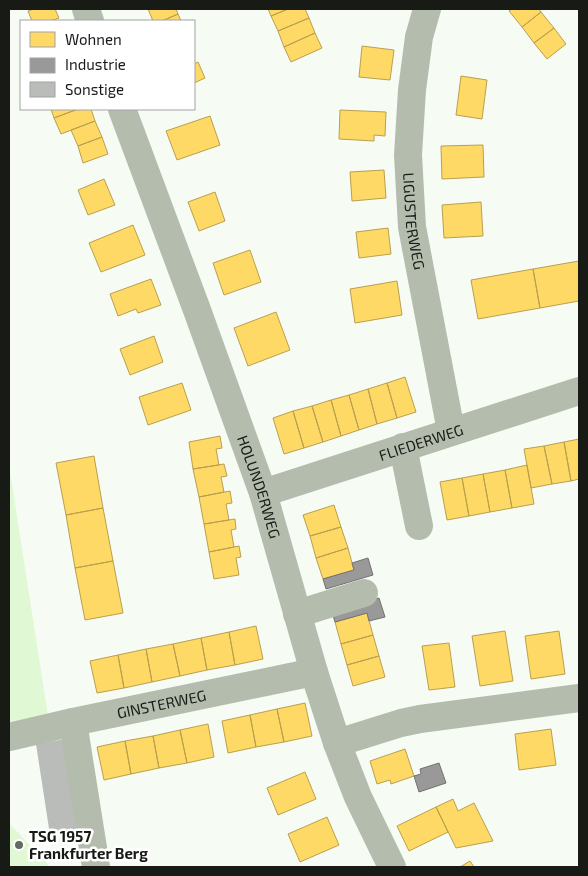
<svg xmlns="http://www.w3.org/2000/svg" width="588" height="876" font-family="'Exo 2',sans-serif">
<rect width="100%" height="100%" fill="#f6fbf4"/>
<path fill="#e0f9d4" d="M9,465L48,716L9,723Z
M9,823L50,867H9Z"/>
<path fill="#ffd966" stroke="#b9a04e" d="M34,9H55L59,18L50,21H32L28,11Z
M148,9H176L178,14L162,21H153Z
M268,9H288L271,16Z
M288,9H305L309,18L278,31L271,16Z
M512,9H539L541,12L522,27L509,11Z
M541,12L554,28L534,43L522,27Z
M178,14L181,21H162Z
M309,18L315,33L284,47L278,31Z
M554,28L566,44L547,59L534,43Z
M315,33L322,48L291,62L284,47Z
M362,46L394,50L390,80L359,77Z
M198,62L205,78L194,83V64Z
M461,76L487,80L482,119L456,115Z
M51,109H78L54,118Z
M78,109H91L95,121L61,134L54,118Z
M340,110L386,112L385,136L374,135V141L339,139Z
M210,116L220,145L177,160L166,131Z
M95,121L102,137L78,146L71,130Z
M102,137L108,154L83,163L78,146Z
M483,145L484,177L442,179L441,146Z
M384,170L386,198L352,201L350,172Z
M104,179L115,205L88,215L78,190Z
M215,192L225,221L199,231L188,202Z
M481,202L483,236L444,238L442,205Z
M133,225L145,255L101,272L89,243Z
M388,228L391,254L359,258L356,232Z
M250,250L261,282L224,295L213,263Z
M579,261V301L540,308L533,269Z
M533,269L540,308L478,319L471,280Z
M151,279L161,305L138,313L136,309L118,316L110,294Z
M397,281L402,315L355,323L350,289Z
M276,312L290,350L248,366L234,328Z
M154,336L163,362L130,375L120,349Z
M405,377L416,412L397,418L387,383Z
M182,383L191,410L148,425L139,397Z
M387,383L397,418L377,424L368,389Z
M368,389L377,424L359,430L349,395Z
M349,395L359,430L341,436L331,400Z
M331,400L341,436L323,442L312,406Z
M312,406L323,442L304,448L293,411Z
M293,411L304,448L284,454L273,418Z
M220,436L222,448L216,449L219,465L193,469L189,442Z
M579,439V479L571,481L564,442Z
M564,442L571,481L552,484L544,446Z
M544,446L552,484L531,488L524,449Z
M94,456L103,508L66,515L56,463Z
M224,464L227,476L221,477L224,492L199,497L193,469Z
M527,465L534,504L512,508L505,470Z
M505,470L512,508L490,512L483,474Z
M483,474L490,512L469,516L462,478Z
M462,478L469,516L447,520L440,482Z
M230,491L232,503L226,504L229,520L204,524L199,497Z
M334,505L341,527L310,536L303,515Z
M103,508L113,561L75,568L66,515Z
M235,519L236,529L231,530L234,547L209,552L204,524Z
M341,527L348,548L316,558L310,536Z
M239,546L241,557L236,558L239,575L214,579L209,552Z
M348,548L354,570L323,579L316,558Z
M113,561L123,613L85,620L75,568Z
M367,613L373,635L341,644L335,622Z
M256,626L263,659L235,665L229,632Z
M505,631L513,681L480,686L472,636Z
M559,631L565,674L531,679L525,636Z
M229,632L235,665L207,670L201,638Z
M373,635L379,656L347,665L341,644Z
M201,638L207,670L180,676L173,644Z
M449,643L455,687L429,690L422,646Z
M173,644L180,676L152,682L146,649Z
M146,649L152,682L124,688L118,655Z
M118,655L124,688L97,693L90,661Z
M379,656L385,677L353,686L347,665Z
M305,703L312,736L284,742L277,709Z
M277,709L284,742L256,747L250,715Z
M250,715L256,747L228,753L222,721Z
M208,724L214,757L187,763L180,730Z
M551,729L556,765L519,770L515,734Z
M180,730L187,763L159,768L153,736Z
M153,736L159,768L131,774L125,741Z
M125,741L131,774L104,780L97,747Z
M405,749L414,776L391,784L390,780L377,784L370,761Z
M305,772L316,799L278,815L267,788Z
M453,799L458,811L474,803L493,841L456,848L436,807Z
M436,807L448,832L409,851L397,826Z
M327,817L339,845L300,862L288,834Z
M470,861L474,867H460Z"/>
<path fill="#999" stroke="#727371" d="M368,558L373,575L326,589L323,579L354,570L352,563Z
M379,598L385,617L369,621L367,613L335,622L332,612Z
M439,763L446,783L419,792L414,776L421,774L420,769Z"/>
<path fill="#b9bcb8" d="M66,739L80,830L50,835L36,744Z"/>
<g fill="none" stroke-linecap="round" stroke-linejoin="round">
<g stroke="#b4bcae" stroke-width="28">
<path d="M86,9L90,21"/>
<path id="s1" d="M427,9L419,37L412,90L408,155L412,227L451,431"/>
<path id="s2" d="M122,109L197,310L263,493L314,672L337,743L358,797L392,867"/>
<path d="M403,447L419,526"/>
<path id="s3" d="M263,493L579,391"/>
<path d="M297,614L364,593"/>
<path d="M73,722L96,867"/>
<path id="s4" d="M9,737L73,722L314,672"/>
<path d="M337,743L401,723L420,719L579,698"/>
</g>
</g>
<circle fill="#656963" stroke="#fff" stroke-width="2" cx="19" cy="845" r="5"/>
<g text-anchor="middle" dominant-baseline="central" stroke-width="5" stroke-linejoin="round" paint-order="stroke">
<g font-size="15" fill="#171a15" stroke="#fff">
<text stroke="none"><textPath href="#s1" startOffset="214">LIGUSTERWEG</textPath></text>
<text stroke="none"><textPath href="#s3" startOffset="166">FLIEDERWEG</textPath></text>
<text stroke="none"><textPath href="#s2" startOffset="402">HOLUNDERWEG</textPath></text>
<text stroke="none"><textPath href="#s4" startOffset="156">GINSTERWEG</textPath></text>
</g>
<g font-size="15" font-weight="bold" fill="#171a15" stroke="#fff" text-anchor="start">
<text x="29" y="836">TSG 1957<tspan x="29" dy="17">Frankfurter Berg</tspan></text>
</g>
</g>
<rect width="588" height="876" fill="none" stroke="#171a15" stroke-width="20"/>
<rect x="20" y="20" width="175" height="90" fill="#ffffff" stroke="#a2a3a1"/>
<rect x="30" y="32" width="25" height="15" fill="#ffd966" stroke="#a2a3a1"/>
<text x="65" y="45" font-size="15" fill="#171a15">Wohnen</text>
<rect x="30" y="58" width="25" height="15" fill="#999999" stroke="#a2a3a1"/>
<text x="65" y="70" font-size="15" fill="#171a15">Industrie</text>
<rect x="30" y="82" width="25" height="15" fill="#b9bcb8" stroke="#a2a3a1"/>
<text x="65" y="95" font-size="15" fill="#171a15">Sonstige</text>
</svg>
